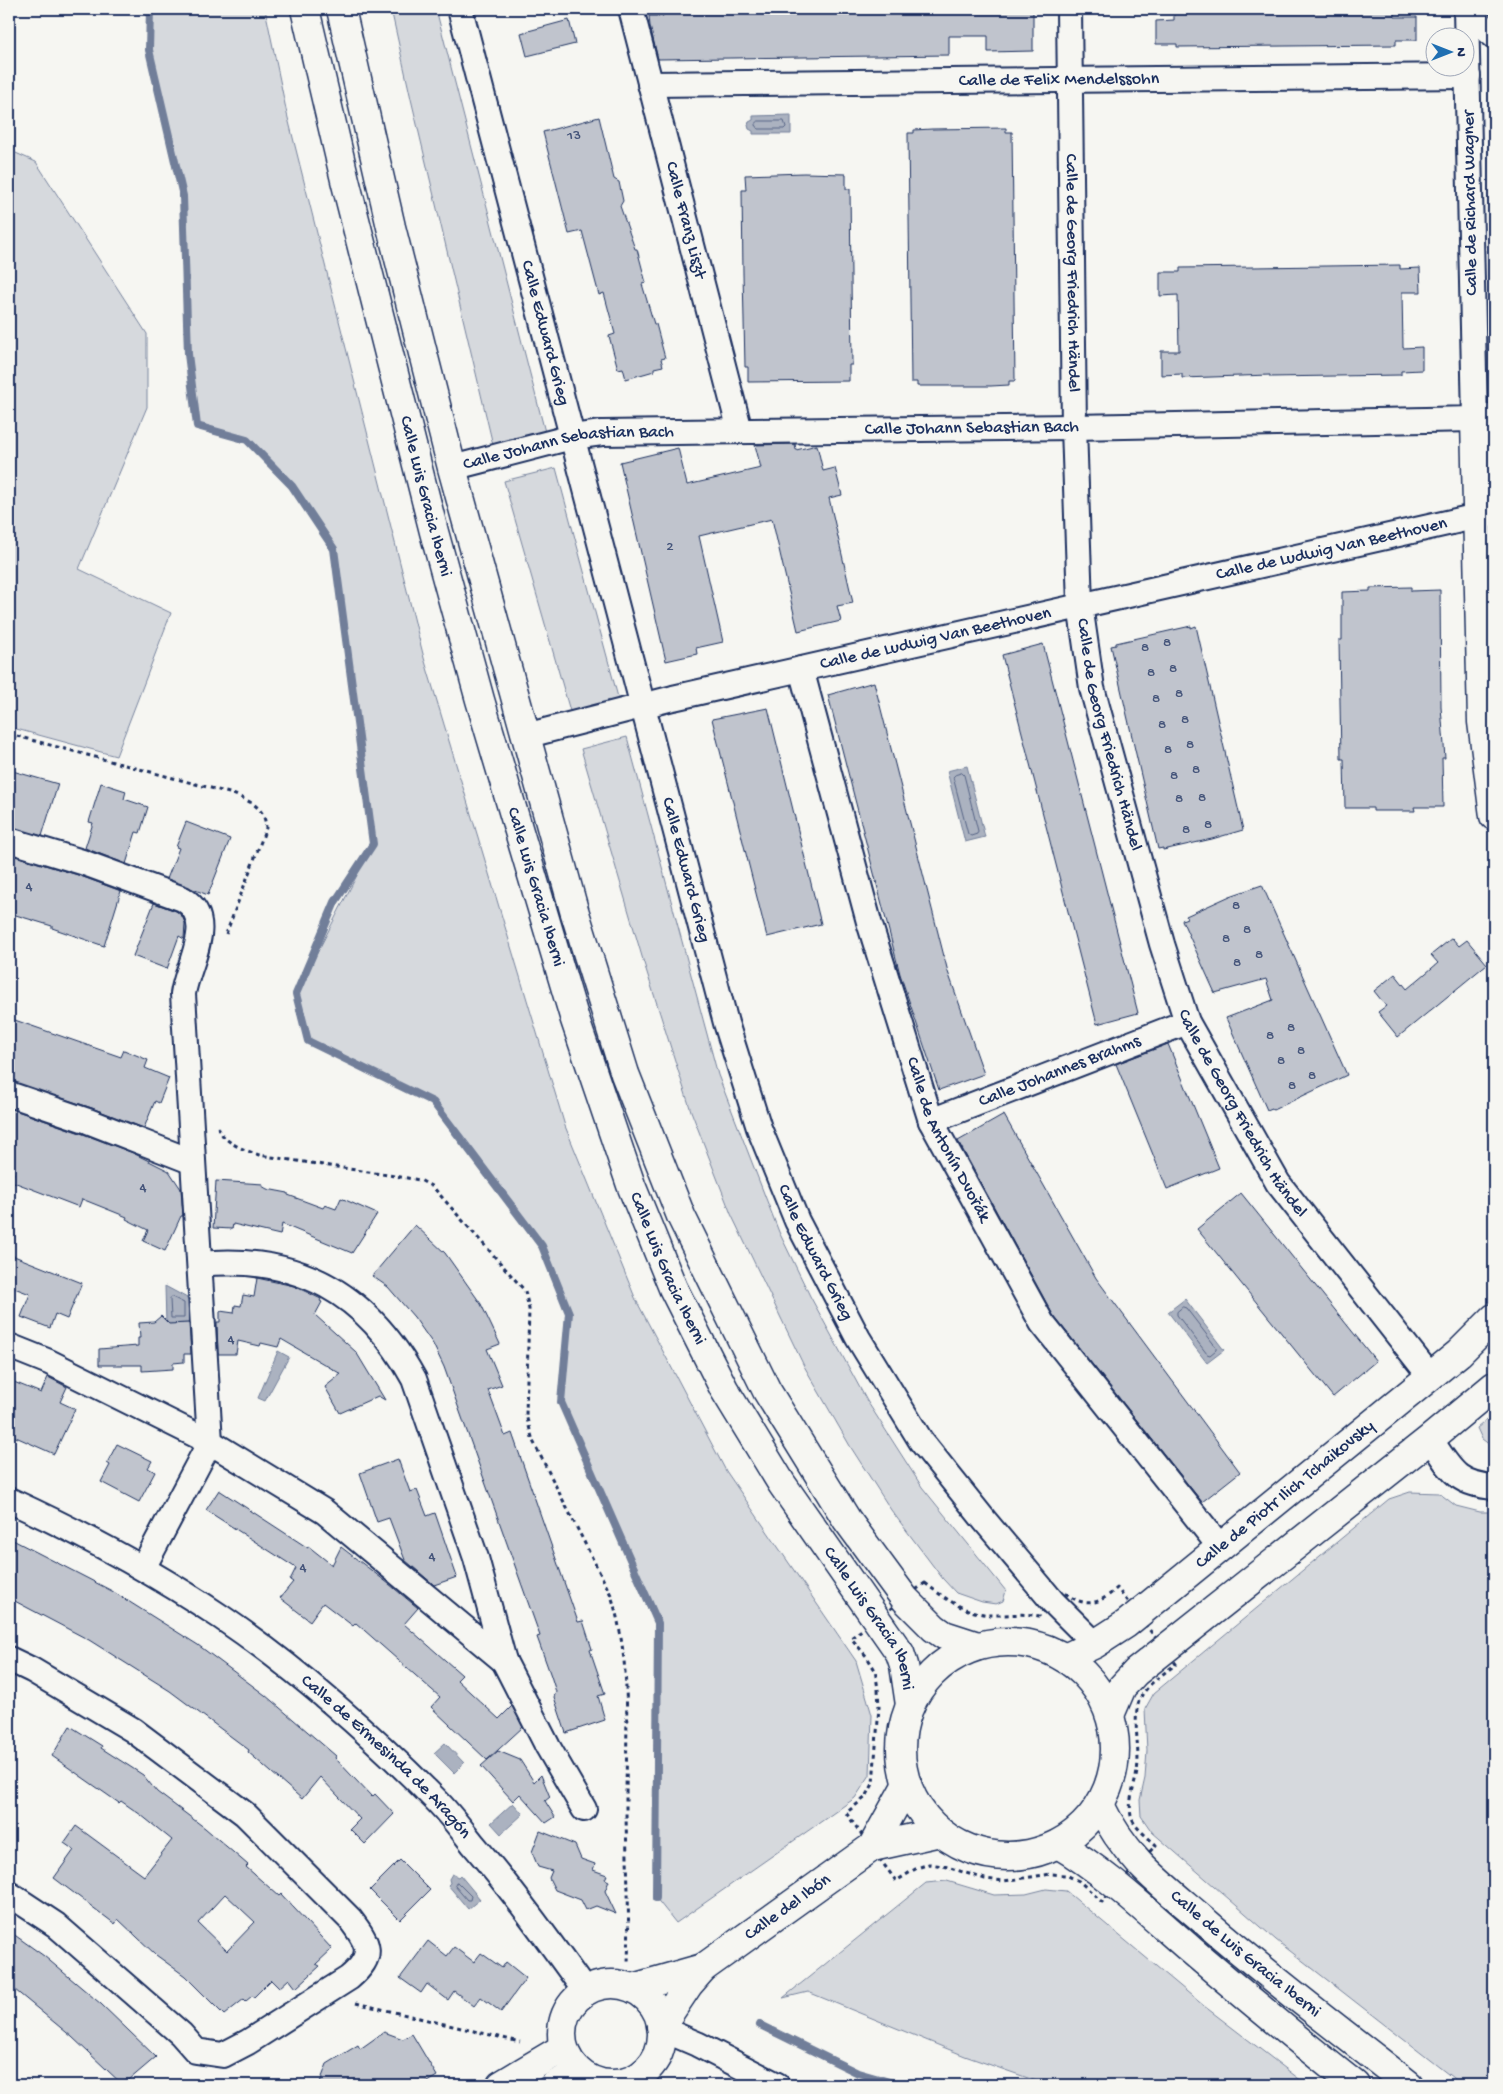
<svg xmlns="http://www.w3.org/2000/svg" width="1503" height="2094" font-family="'Gochi Hand',sans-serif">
<rect width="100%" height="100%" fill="#f6f6f2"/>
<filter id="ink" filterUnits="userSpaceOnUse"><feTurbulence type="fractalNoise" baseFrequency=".02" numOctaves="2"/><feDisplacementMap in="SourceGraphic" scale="10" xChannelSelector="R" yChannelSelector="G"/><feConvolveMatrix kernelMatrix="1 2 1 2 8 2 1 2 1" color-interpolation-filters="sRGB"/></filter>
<g filter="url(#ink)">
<path fill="#d6d9dd" stroke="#78849e" d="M150,9H265L287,114L424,658L565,1126L636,1300L726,1471L856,1661L872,1715L870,1775L855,1798L676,1923L656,1898L658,1623L561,1402L569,1313L542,1246L433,1102L308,1041L296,994L373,844L334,549L292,486L247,440L197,426L188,354L183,196L149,50Z
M391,9H436L545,432L493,445L411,99Z
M9,150L36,162L147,334V407L79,569L171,613L116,756L9,727Z
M556,468L619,701L570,711L504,481Z
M627,737L718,1075L779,1232L810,1296L867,1401L922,1487L1006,1591L1003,1601L996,1604L982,1602L956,1593L943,1579L891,1510L850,1446L804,1366L731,1214L691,1111L643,960L581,749Z
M1494,1414V1448L1482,1439L1477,1428Z
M1410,1492L1439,1493L1456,1506L1480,1512H1494V2085H1462L1276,1940L1152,1832L1141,1816L1140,1800L1145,1778L1147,1751L1145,1709L1154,1693L1389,1499Z
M947,1881L994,1895L1026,1894L1046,1889L1066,1891L1204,2006L1307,2085H1048L965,2056L808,1992L783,1998L926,1883Z"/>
<path fill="#abb2c0" stroke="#717e99" d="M791,115V134H753V131L749,129L748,125L749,122L753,120V116Z
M967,766L985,837L965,842L947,771Z
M165,1286L189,1299L190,1323L166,1324Z
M1185,1299L1224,1350L1207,1363L1168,1312Z
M278,1351L289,1357L265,1401L258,1398Z
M445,1743L464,1763L454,1773L434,1753Z
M513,1803L523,1814L501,1834L491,1823Z
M452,1874L458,1877L460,1875L480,1899L468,1909L448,1885L450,1883L449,1879Z"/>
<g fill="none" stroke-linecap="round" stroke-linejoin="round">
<path stroke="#556385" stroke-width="1" d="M759,121H784L786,127L784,129H758L755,125Z
M962,773L964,775L978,831L977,834L971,836L968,834L953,777L955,775Z
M172,1297L184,1303V1318H171L170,1299Z
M1183,1307L1186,1308L1216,1347V1350L1210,1355L1207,1354L1177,1315V1312Z
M457,1882L471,1896L470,1900H467L455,1886Z"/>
<path stroke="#717e99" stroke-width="8" d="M150,9L149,50L183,196L188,354L197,426L247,440L292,486L334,549L373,844L335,902L296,994L308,1041L433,1102L542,1246L569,1313L561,1402L658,1623L656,1898
M760,2025L858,2073L900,2085"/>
</g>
<path fill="#c0c4cd" stroke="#1b2f5e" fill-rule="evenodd" d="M663,9H1033V51L988,52V36H949V55L658,59L650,26L649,16H663Z
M1174,9H1394L1395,17H1417V40H1396V45L1177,47V44H1156V21L1174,20Z
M569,20L575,44L527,56L521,33Z
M599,117L614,179L619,182L623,201L620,206L635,249H637L646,283L642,284L654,324H656L665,358L661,359L663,366L654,368V371L626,379L623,368L618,369L609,336L615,334L604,293L599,295L582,231L569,234L543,132Z
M1006,128V132H1012L1015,381H1009V385L991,386H917V382H911L908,133H914V130L932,129Z
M804,173L846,174V189H850L852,365H849V381L748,382V367H745L743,273L742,190H746L745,175Z
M1400,265V269L1420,268L1421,292H1402L1403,348L1422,347V370L1401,371V375L1270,377V375L1182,378V374L1161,375V351H1179L1178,295L1160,296V272H1180V268Z
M795,444L796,450L817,445L823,471L835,468L842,495L829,498L853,603L837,606L841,621L798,631L772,519L699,536L723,642L696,648L697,654L666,661L620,462L678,448L687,485L761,468L755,445Z
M1411,587V591L1440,590L1441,707L1445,758H1442L1443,807H1414L1415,811H1373V808H1345L1344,759H1341L1340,702L1339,640H1342V592L1370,591V588Z
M1191,626V628L1196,626L1243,830L1212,839L1163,850V848L1158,849L1111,646L1116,645V643Z
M1043,644L1138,1013L1097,1024L1002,655Z
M874,682L948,972L984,1074L939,1090L900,974L828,695Z
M768,708L821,924L767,937L712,719Z
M9,770L58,784L42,836L9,827Z
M101,783L126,791L124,799L148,807L140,833L136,832L126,864L85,848L93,823L89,822Z
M186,822L230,839L208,895L167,879L179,848L176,847Z
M9,854L78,875L121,891L104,946L52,928V926L9,913Z
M1262,885L1347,1075L1273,1110L1272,1108L1267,1110L1226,1018L1273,1000L1266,979L1215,993L1182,920L1187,918L1186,916L1230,896Z
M154,903L176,911L182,916L185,923L184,939L179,936L167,969L133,956Z
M1452,938L1459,946L1467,940L1487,964L1398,1037L1378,1012L1386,1006L1374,991L1395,974L1407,989L1438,963L1431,955Z
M9,1018L121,1057L124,1050L148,1060L145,1068L169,1078L159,1103L155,1101L144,1128L92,1108L9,1081Z
M1168,1044L1219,1168L1167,1189L1116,1064Z
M9,1108L83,1134L133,1153L169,1171L181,1189L183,1216H181L165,1251L143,1241L148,1230L126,1219L127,1217L82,1199L79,1207L11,1181L14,1173L9,1171Z
M1004,1115L1096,1278L1240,1472L1202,1502L1053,1315L958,1141Z
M216,1181L263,1184L262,1186L267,1189L288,1193V1195L323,1208L325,1205L336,1209L341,1198L377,1214L352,1253L282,1224L280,1235L233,1224L232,1229L213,1228Z
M1241,1193L1376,1361L1333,1397L1197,1229Z
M415,1225L445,1253L481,1304L500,1344L487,1349L502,1385L488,1390L505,1436L512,1433L578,1622L583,1621L592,1649L590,1650L605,1694L598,1696L605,1720L566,1733L554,1697L556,1692L551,1676L537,1637L540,1636L444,1367L433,1344L414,1317L388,1287L372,1276Z
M9,1254L82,1283L67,1319L55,1314L50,1328L21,1317L30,1294L9,1286Z
M257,1278L294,1286L321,1299L320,1301L322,1302L315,1315L356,1352L385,1400L378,1396L340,1413L325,1387L341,1374L281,1339L278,1347L261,1343L260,1346L238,1341L236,1354H218L217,1322H220V1311L234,1313L235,1305L241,1306L243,1295L254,1297Z
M161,1316L169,1324L189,1323L191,1354H184V1362L173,1363V1369L142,1371V1365H99V1349L138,1346V1338H140L139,1323L154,1322Z
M48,1377L67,1387L60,1402L75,1409L54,1454L9,1434V1380L41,1393Z
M117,1444L152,1461L148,1468L155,1472L139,1502L101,1482L110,1465L107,1463Z
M398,1459L410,1492L417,1490L427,1516L435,1513L457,1577L434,1585L405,1560L389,1518L377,1522L360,1473Z
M219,1490L308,1548V1546L332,1565L341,1547L389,1584L418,1608L404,1624L462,1675L457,1680L499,1719L512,1706L523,1727L487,1760L431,1707L440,1697L356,1623L353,1626L323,1603L310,1621L280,1598L293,1582L290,1580L296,1568L206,1510Z
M9,1538L112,1591L198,1645L265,1695L336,1756L335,1758L372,1797L375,1794L394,1814L365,1844L350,1829L360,1819L320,1777L302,1799L248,1752L249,1750L170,1691L89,1640L9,1598Z
M70,1726L102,1746L101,1748L143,1775L157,1792L205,1828L248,1865L246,1867L279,1896L281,1894L332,1949L316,1964L320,1966L296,1988L289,1979L279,1988L271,1980L254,1997L252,1996L246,2001L244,1999L224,2015L185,1976L156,1955L118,1919L115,1924L54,1878L74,1850L64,1843L76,1826L144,1876L172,1840L141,1815L121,1801L119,1803L52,1756ZM225,1894L255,1922L227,1951L198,1923Z
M498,1751L520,1760L534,1782L541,1775L550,1797L545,1801L555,1817L546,1823L520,1794L513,1801L481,1766Z
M540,1831L575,1845L581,1859L595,1864L593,1870L607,1875L605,1879L609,1881L605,1891L616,1914L596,1906L586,1910L581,1900L555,1890L549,1878L552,1871L538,1867L532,1852Z
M400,1860L430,1890L400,1920L370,1890Z
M9,1931L44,1956L101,2004L156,2057L123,2085L72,2037L9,1985Z
M428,1941L447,1956L454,1947L474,1962L481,1953L502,1968L506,1962L526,1978L501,2012L481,1997L474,2006L454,1991L448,2000L427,1984L421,1993L400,1978Z
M384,2032L403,2039L412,2034L437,2076L422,2085H319L327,2064L358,2045L360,2049Z"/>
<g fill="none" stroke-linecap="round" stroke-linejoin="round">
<defs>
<g id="minor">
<path id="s1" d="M460,9L726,1023L759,1128L797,1221L858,1338L921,1441L985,1521L1053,1602L1095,1644"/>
<path id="s2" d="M631,9L740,431"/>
<path id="s3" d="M1069,9L1074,427L1080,605L1092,688L1162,944L1187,1022L1278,1183L1430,1376"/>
<path d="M1470,9L1482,26L1494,36"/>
<path id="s4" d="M650,84L1468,76"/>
<path id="s5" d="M452,468L572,437L602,433L1074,427L1475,419L1466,9"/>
<path id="s6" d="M801,669L869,922L931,1121L1042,1323L1221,1548"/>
<path id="s7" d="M525,736L673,698L1478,516L1494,514"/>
<path d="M9,840L82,862L183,899C218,920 187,964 183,994L210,1442L143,1568"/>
<path d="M9,1094L88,1121L193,1162"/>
<path id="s8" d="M931,1121L1187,1022"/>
<path d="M9,1346L49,1362L210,1442L325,1512L504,1661L476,1558L414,1379C367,1293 298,1254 200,1264"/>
<path d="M1430,1439C1451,1469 1455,1484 1494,1487"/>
<path id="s9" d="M9,1500C83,1534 154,1572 221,1617C295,1667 373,1736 436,1800C449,1813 461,1829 473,1844C513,1891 549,1941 585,1991"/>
<path d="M9,1659L32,1670L133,1730L245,1814L350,1919C369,1944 376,1955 349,1978L248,2042L223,2055L196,2051L181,2034L56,1925L9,1894"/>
<path d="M504,1661L548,1747L584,1809"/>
<path d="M662,2029L697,2044L777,2085"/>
</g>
<g id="tertiary">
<path d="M1494,419H1475L1482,722L1494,816"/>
<path id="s10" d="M1065,1658L1095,1644L1126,1624L1459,1353L1494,1318"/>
<path d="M1110,1715L1122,1687L1136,1672L1430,1439L1494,1386"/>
<path d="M872,1847L940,1832"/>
<circle cx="612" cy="2034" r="50"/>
<path d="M633,1988L703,1968"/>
<path id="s11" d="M661,2026L689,1984L703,1968L872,1847L907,1784"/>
<path d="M501,2085L563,2048"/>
<path d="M555,2085L578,2072"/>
</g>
<g id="secondary">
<path id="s12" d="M305,9L345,180L434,532L480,700L575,1020L631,1185L673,1288L724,1389L782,1484L900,1653L904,1665L910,1705"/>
<path d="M341,9L391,227L452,468L574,910L625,1074L681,1216L767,1391L847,1520L905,1599L934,1628L944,1635L978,1646"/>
<circle cx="1008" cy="1749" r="107"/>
<path id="s13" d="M1100,1805C1126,1860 1163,1885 1208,1924C1273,1980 1342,2032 1409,2085"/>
<path d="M1058,1844C1107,1873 1148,1913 1191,1950C1245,1996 1299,2041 1355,2085"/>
</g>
</defs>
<use href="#minor" stroke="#1b2f5e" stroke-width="28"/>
<use href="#tertiary" stroke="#1b2f5e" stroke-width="31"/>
<use href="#secondary" stroke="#1b2f5e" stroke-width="31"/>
<path stroke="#1b2f5e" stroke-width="3" stroke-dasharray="4 4" stroke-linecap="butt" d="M9,734L233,794C251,802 265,807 266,828L226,934
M218,1127C223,1143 245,1150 259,1155L420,1180L433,1187L525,1291L529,1309L526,1415L533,1441L611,1595C632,1662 626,1733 626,1803C626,1856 630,1909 628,1963
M925,1583C948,1601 969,1616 999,1615C1013,1615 1025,1613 1039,1616L1063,1591C1084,1609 1099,1605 1117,1588L1176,1664C1165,1673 1150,1682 1142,1695C1130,1714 1141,1748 1137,1771C1135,1786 1128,1800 1131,1816C1134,1828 1148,1837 1156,1845L1102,1902L1079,1881L1066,1875L1051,1874L1004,1881L985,1879L944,1866L929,1864L917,1868L896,1881L846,1813L866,1797L873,1784L879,1707L878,1689L875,1670L867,1657L851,1638Z
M356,2003L520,2042"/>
<use href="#minor" stroke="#f6f6f2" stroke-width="24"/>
<use href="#tertiary" stroke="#f6f6f2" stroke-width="28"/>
<use href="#secondary" stroke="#f6f6f2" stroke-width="28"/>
</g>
</g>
<g text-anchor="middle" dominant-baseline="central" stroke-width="4.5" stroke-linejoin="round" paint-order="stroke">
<g font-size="15" fill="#44547a">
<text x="574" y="136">13</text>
<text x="670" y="547">2</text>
<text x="1167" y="643">8</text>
<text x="1145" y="648">8</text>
<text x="1173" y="669">8</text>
<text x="1151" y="673">8</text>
<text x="1179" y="694">8</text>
<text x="1156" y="699">8</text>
<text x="1185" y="720">8</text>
<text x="1162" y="725">8</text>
<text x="1190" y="745">8</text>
<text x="1168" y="750">8</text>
<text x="1196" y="770">8</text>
<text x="1174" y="776">8</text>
<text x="1202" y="798">8</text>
<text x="1179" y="799">8</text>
<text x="1208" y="825">8</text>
<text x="1186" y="830">8</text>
<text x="29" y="887">4</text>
<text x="1236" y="906">8</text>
<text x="1247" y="930">8</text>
<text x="1226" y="939">8</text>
<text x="1259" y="955">8</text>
<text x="1237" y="963">8</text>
<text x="1291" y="1028">8</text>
<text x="1270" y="1036">8</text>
<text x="1301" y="1051">8</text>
<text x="1281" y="1061">8</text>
<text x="1312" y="1076">8</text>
<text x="1292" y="1086">8</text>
<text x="143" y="1188">4</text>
<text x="231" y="1340">4</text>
<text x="432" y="1557">4</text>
<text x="303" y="1568">4</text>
</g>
<g font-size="18" fill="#1b2f5e" stroke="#f6f6f2">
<text stroke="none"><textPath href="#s4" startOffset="409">Calle de Felix Mendelssohn</textPath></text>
<text transform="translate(1471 203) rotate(-91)">Calle de Richard Wagner</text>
<text stroke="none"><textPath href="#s2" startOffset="218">Calle Franz Liszt</textPath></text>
<text stroke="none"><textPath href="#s3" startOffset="264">Calle de Georg Friedrich Händel</textPath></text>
<text stroke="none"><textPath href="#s1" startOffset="335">Calle Edward Grieg</textPath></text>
<text stroke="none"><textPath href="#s5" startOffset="524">Calle Johann Sebastian Bach</textPath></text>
<text stroke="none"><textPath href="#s5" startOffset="119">Calle Johann Sebastian Bach</textPath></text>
<text stroke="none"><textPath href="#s12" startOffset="502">Calle Luis Gracia Iberni</textPath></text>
<text stroke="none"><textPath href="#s7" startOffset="828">Calle de Ludwig Van Beethoven</textPath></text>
<text stroke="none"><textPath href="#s7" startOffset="422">Calle de Ludwig Van Beethoven</textPath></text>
<text stroke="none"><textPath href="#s3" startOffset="729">Calle de Georg Friedrich Händel</textPath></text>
<text stroke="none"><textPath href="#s1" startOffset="890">Calle Edward Grieg</textPath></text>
<text stroke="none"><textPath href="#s12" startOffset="908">Calle Luis Gracia Iberni</textPath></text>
<text stroke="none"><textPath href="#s8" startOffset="138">Calle Johannes Brahms</textPath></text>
<text stroke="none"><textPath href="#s3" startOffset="1134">Calle de Georg Friedrich Händel</textPath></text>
<text stroke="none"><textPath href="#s6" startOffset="494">Calle de Antonín Dvořák</textPath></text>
<text stroke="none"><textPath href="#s1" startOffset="1295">Calle Edward Grieg</textPath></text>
<text stroke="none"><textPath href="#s12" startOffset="1312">Calle Luis Gracia Iberni</textPath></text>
<text stroke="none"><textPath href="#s10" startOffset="275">Calle de Piotr Ilich Tchaikovsky</textPath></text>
<text stroke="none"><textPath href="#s12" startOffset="1718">Calle Luis Gracia Iberni</textPath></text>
<text stroke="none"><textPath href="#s9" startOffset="459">Calle de Ermesinda de Aragón</textPath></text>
<text stroke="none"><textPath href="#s11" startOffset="176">Calle del Ibón</textPath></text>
<text stroke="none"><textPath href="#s13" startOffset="210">Calle de Luis Gracia Iberni</textPath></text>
</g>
</g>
<rect width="1503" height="2094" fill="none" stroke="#f6f6f2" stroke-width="30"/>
<rect x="15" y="15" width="1473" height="2064" fill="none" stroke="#1b2f5e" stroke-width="2" filter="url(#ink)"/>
<g transform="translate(1450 52) rotate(90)"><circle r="24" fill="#f6f6f2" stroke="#9ea6b7"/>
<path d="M0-4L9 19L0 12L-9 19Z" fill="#1f6fb2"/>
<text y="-8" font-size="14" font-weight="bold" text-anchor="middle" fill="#1b2f5e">N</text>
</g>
</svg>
